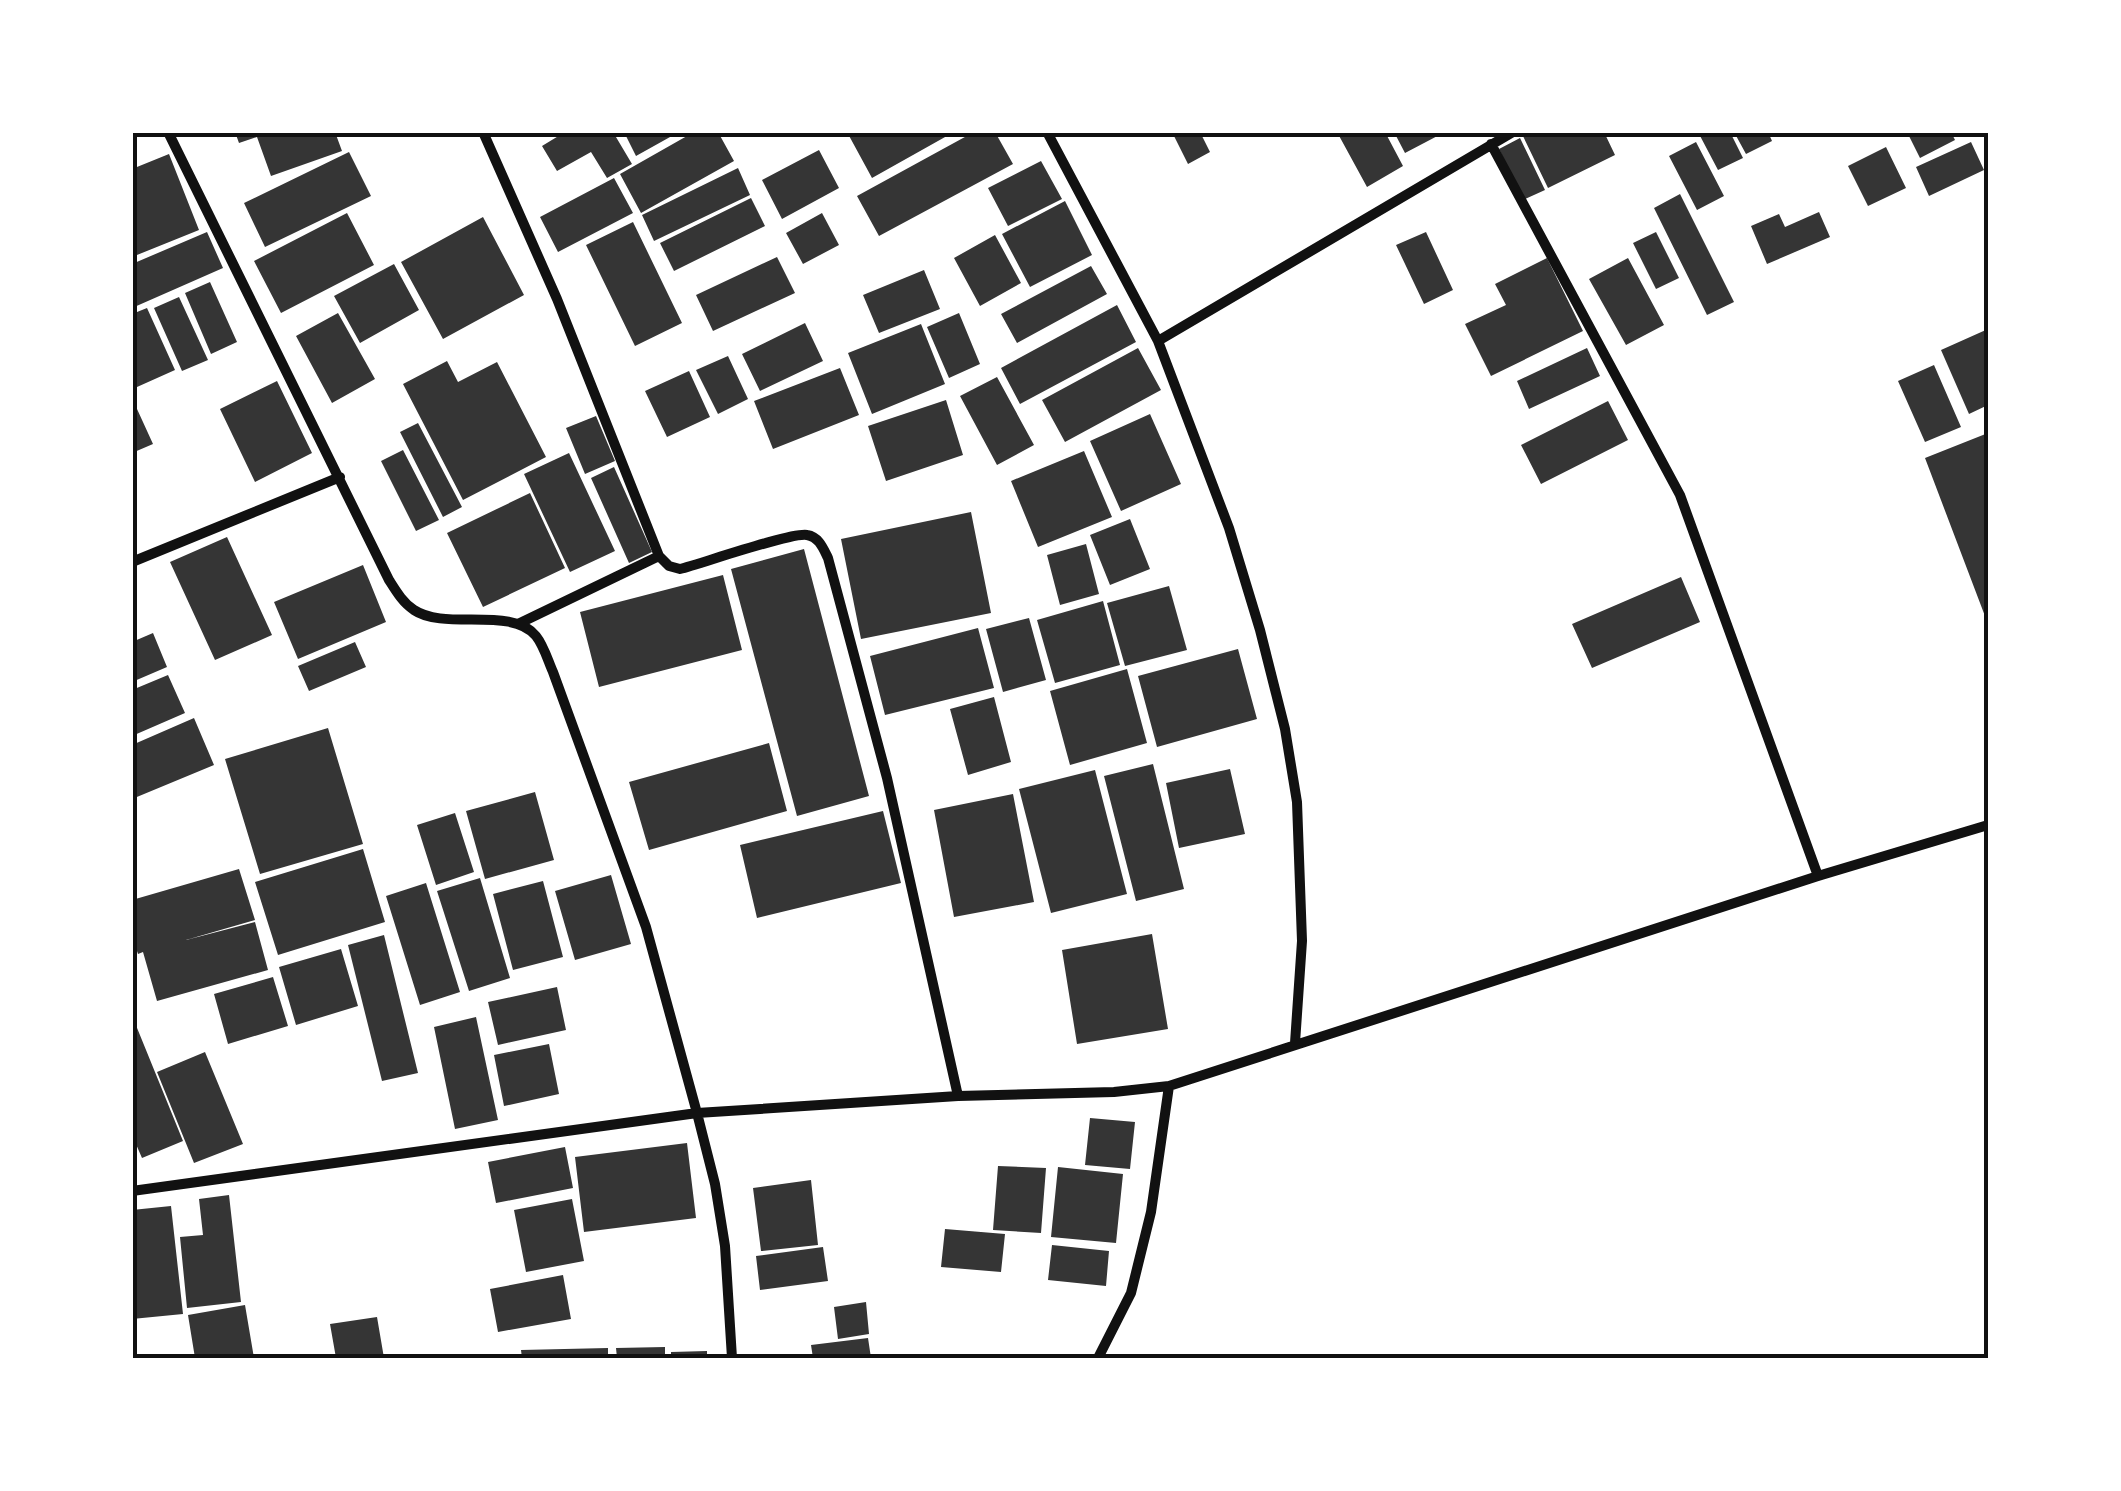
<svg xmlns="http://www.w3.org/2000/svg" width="2121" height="1491" font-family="Jost,sans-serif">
<rect width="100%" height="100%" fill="#fff"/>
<path fill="#353535" d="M235,132H335L342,151L271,176L257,137L239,143Z
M565,132H613L632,164L607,178L591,152L557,171L542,146Z
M624,132H679L636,156Z
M694,132H718L734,161L641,213L620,174Z
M847,132H954L872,178Z
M974,132H995L1013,164L879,236L857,196Z
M1172,132H1200L1210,152L1188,164Z
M1337,132H1385L1403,166L1367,187Z
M1394,132H1445L1405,153Z
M1526,132H1604L1615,155L1548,188L1522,134Z
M1698,132H1730L1743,158L1718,170Z
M1734,132H1768L1772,141L1746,154Z
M1907,132H1951L1955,140L1920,158Z
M1520,138L1545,190L1523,200L1499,149Z
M1696,142L1724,196L1697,210L1669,156Z
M1971,142L1984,170L1929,196L1916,167Z
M1886,147L1906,188L1868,206L1848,166Z
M819,150L839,188L782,219L762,180Z
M349,152L371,196L265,247L244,203Z
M169,154L199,230L132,257V169Z
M1041,161L1062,199L1008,226L988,188Z
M738,168L750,195L654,241L642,215Z
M614,178L633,213L558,252L540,217Z
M1680,194L1734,302L1707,315L1654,208Z
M751,198L765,226L674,271L660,243Z
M1065,201L1092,255L1030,287L1002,234Z
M1819,212L1830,237L1767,264L1751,226L1779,214L1785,227Z
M347,213L374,265L281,313L254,261Z
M822,213L839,245L803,264L786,233Z
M483,217L524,295L443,339L401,262Z
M633,222L682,323L635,346L586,245Z
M207,232L223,268L132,308V264Z
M1426,232L1453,290L1424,304L1396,245Z
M1656,232L1679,278L1656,289L1633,243Z
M995,235L1021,283L980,306L954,258Z
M777,257L795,293L713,331L696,295Z
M1547,258L1583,331L1491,376L1465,324L1506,305L1495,284Z
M1628,258L1664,325L1626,345L1589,279Z
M394,264L419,310L360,343L334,296Z
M1091,266L1107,294L1017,343L1001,314Z
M924,270L940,309L879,333L863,295Z
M210,282L237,342L211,354L185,293Z
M179,297L208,360L182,371L154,308Z
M1117,305L1136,342L1020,404L1001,368Z
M147,308L175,370L137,387L132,378V314Z
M338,313L375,379L332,403L296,336Z
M959,313L980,364L949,378L927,327Z
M805,323L823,361L760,391L742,354Z
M921,324L945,384L872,414L848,353Z
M1988,329V405L1969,414L1941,350Z
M1138,348L1161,390L1065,442L1042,400Z
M1587,348L1600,376L1529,409L1517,381Z
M728,356L748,399L718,414L696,370Z
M447,361L458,382L497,362L546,457L463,500L403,384Z
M1934,365L1961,427L1925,442L1898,381Z
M840,368L859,415L773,449L754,401Z
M689,371L710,417L667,437L645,391Z
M997,377L1034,445L997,465L960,396Z
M277,381L312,453L255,482L220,409Z
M132,398L153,444L132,453Z
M946,400L963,455L886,481L868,426Z
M1608,401L1628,440L1541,484L1521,445Z
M1150,414L1181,484L1121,511L1090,441Z
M596,416L615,461L585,474L566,428Z
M418,423L462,507L443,517L400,432Z
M1988,433V624L1925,458Z
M403,450L439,520L416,531L381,461Z
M1084,451L1112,517L1038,547L1011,481Z
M569,453L615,551L570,572L524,474Z
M614,467L652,552L629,563L591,478Z
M530,493L565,568L483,607L447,533Z
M971,512L991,613L861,639L841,539Z
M1130,519L1150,569L1110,585L1090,535Z
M227,537L272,635L215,660L170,562Z
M1086,544L1099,594L1060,605L1047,555Z
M804,549L869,796L797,816L731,569Z
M363,565L386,622L298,659L274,602Z
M723,575L742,650L599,687L580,612Z
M1681,577L1700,622L1592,668L1572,624Z
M1169,586L1187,650L1125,666L1107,603Z
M1103,601L1120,665L1055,683L1037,620Z
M1029,618L1046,680L1003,692L986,629Z
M978,628L994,688L885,715L870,656Z
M153,633L167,667L132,682V642Z
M355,642L366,667L309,691L298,666Z
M1238,649L1257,719L1157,747L1138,676Z
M1127,669L1147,743L1070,765L1050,691Z
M168,675L185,713L132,736V690Z
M994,697L1011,762L968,775L950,709Z
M194,718L214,765L132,799V745Z
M328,728L363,844L260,874L225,759Z
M769,743L787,811L649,850L629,782Z
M1153,764L1184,889L1136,901L1104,776Z
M1230,769L1245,834L1179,848L1166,783Z
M1095,770L1127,894L1051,913L1019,789Z
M535,792L554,860L485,879L466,811Z
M1013,794L1034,902L954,917L934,810Z
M883,811L901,883L757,918L740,845Z
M455,813L474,872L436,885L417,825Z
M363,849L385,922L278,955L255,882Z
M239,869L255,920L186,940L255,922L268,970L157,1001L143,952L138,954L132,936V900Z
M611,875L631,944L575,960L555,891Z
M480,878L510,978L469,991L437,891Z
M543,881L563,957L513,970L493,894Z
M426,883L460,992L420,1005L386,896Z
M1152,934L1168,1029L1077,1044L1062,950Z
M384,935L418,1073L382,1081L348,945Z
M341,949L358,1006L296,1025L279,967Z
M273,977L288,1026L228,1044L214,994Z
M557,987L566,1030L498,1045L488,1002Z
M476,1017L498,1120L455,1129L434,1027Z
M133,1018L183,1141L142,1158L132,1135Z
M549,1044L559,1094L504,1106L494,1055Z
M205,1052L243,1144L194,1163L157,1072Z
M1090,1118L1135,1122L1130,1169L1085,1165Z
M687,1143L696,1218L584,1232L575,1157Z
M565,1147L573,1188L496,1203L488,1162Z
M998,1166L1046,1168L1041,1233L993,1230Z
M1058,1167L1123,1174L1116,1243L1051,1237Z
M811,1180L818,1245L761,1251L753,1188Z
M229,1195L241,1302L187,1308L180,1237L203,1235L199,1199Z
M572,1199L584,1261L526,1272L514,1210Z
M171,1206L183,1314L132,1319V1210Z
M945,1229L1005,1234L1001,1272L941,1267Z
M1052,1245L1109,1251L1106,1286L1048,1280Z
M823,1247L828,1281L760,1290L756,1256Z
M563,1275L571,1319L498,1332L490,1289Z
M866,1302L869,1334L838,1339L834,1307Z
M245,1305L254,1358H195L188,1315Z
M377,1317L384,1358H336L330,1324Z
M868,1338L871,1358H813L811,1345Z
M665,1347V1358H617L616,1348Z
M608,1348V1358H522L521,1350Z
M707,1351V1358H671V1352Z"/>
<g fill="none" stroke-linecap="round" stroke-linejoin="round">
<path stroke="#111" stroke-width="10" d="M168,132L389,580C396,591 403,603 414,610C445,631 512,606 536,636C544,646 548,661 553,672L646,927L697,1113L715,1184L725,1246L732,1358
M483,132L557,299L659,556L669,566L680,569C703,563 792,532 807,535C819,537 823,548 828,558L887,778L958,1096
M1047,132L1158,341L1229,528L1260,630L1285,729L1297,802L1302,941L1295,1043
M1491,144L1680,495L1818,876
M1158,341L1513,132
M132,562L340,477
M520,623L659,556
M132,1191L697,1113L958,1096L1114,1092L1169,1086L1818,876L1988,825
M1098,1358L1131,1293L1151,1212L1169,1086"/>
</g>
<rect width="2121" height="1491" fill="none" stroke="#ffffff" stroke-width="270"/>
<rect x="135" y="135" width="1851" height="1221" fill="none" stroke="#111" stroke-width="4"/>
</svg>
